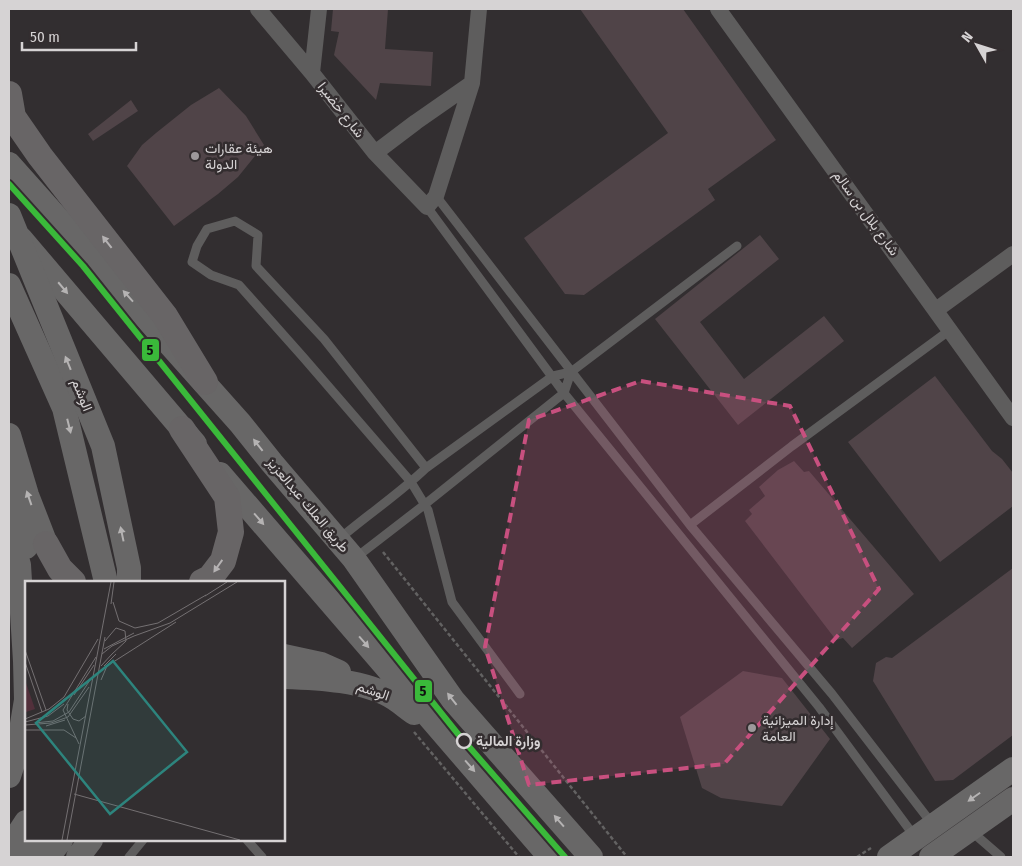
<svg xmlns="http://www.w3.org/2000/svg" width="1022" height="866" font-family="'Fira Sans Condensed',Vazirmatn,sans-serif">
<rect width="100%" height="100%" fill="#322e30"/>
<path fill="#504448" d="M333,9H388L385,49L433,52L431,86L380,83L376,100L334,55L339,32L331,31Z
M580,9H683L776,140L708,189L715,200L584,295L565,294L524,238L668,133Z
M219,88L246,116L264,145L238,177L218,194L174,226L127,166L142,145L156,133L191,105Z
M131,100L138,111L93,141L88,134Z
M760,235L779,259L700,322L744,379L824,316L844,341L738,425L655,319Z
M935,376L992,451L1002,459L1013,473V506L940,562L848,442Z
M794,461L804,472L809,471L914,594L852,648L843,638L836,640L745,521L752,514L749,510L765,496L759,487L778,470Z
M1013,568V735L953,780L935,781L873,681L876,663L886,657L892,658Z
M743,671L782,678L830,739L782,806L721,798L702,788L680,717Z"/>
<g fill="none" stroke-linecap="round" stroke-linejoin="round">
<path stroke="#636262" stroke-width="2.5" stroke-dasharray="4 2.5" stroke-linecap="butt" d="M383,552L627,857
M414,732L519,857
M857,857L871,848"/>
<path stroke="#5e5d5d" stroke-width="9" d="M436,196L690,525L832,694L933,825
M427,207L564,393L819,707L915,837
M426,468L324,339L256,266L258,235L235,221L207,229L197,246L192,262L211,275L239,285L303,357L411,482L428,510L452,602L520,694
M690,525L792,446L950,330
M338,540C367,515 399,494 426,468L553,376L571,372L737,246
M354,559L424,505L564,393L571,372
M971,831L1001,857
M247,840L262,857
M129,857L143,840"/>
<path stroke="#5e5d5d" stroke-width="16" d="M258,9L312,73L375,153L427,207L436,196L472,83L479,9
M718,9L1013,418
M312,73L319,9
M375,153L416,122L472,83
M936,310L1013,254"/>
<path stroke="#686767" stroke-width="24" d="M9,164L240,423L272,463L354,559L453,700L591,857
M21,239L195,444
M9,285L64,408L106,582
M9,435L27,495L46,544
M220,474L550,857
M9,489L26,547
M9,532L19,565L25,661L26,700L18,748L9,776
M284,656L321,664L339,672
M284,677C317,678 366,680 395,699C401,703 407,708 414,713
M9,848L26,822
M26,857L39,840
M48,857L61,840
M78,857L91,840
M889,857L1013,769
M931,857L1013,799"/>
<path stroke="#686566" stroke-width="26" d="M9,94L13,117L40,156L165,316L205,382
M182,429L227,497L231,532L223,561L210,578L202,582
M46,544L60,569L73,582"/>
<path stroke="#686767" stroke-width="24" d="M9,215L103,446L129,568V582"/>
<defs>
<path id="metro-1" d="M9,184L83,266L458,734L565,857"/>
</defs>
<use href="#metro-1" stroke="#332d2f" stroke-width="10"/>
<use href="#metro-1" stroke="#3ab93a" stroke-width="6"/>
</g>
<defs><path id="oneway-solid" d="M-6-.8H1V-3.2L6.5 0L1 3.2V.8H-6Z" transform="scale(1.25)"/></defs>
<g fill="#b5b2b3">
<use href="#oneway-solid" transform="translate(107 242) rotate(-128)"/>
<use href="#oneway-solid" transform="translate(218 566) rotate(125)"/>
</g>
<g fill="#b5b3b3">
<use href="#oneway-solid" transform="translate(63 288) rotate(50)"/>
<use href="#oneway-solid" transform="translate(128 296) rotate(-132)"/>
<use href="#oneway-solid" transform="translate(68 363) rotate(-112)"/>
<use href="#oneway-solid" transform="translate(69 426) rotate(76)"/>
<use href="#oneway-solid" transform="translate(258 445) rotate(-128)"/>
<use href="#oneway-solid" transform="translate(29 498) rotate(-109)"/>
<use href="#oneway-solid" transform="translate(259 519) rotate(49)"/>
<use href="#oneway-solid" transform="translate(122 534) rotate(-102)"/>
<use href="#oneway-solid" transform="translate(364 642) rotate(49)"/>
<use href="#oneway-solid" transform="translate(452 699) rotate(-128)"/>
<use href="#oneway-solid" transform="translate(470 766) rotate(49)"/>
<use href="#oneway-solid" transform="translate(974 797) rotate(145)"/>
<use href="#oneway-solid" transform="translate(559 821) rotate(-131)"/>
</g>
<path fill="#c8507f" fill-opacity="0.2" stroke="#c8507f" stroke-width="4" stroke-dasharray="10 6" stroke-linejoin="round" d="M641,381L790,406L879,589L724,764L529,785L485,647L529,420Z"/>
<g fill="#9d999b" stroke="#332d2f" stroke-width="2">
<circle cx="195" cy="156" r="5"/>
<circle cx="752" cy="728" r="5"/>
</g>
<circle fill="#332d2f" stroke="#d6d3d4" stroke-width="2.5" cx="464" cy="741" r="7"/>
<g text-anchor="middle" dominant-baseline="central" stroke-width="5" stroke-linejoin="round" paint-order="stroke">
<g font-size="14" fill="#d6d3d4" stroke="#332d2f">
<text transform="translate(341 110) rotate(52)">شارع خضيرا</text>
<text transform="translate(866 213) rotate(54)">شارع بلال بن سالم</text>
<text transform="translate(82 395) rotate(68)">الوشم</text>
<text transform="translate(308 505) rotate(50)">طريق الملك عبدالعزيز</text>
<text transform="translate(373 691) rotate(19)">الوشم</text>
</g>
<g font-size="14" fill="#d6d3d4" stroke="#332d2f" text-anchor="start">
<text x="205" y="148">هيئة عقارات<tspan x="205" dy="16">الدولة</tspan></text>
<text x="762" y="720">إدارة الميزانية<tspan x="762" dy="16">العامة</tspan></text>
</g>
<g font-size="14" font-weight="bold" fill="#d6d3d4" stroke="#332d2f" text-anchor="start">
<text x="476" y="741">وزارة المالية</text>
</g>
</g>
<g transform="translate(25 581)">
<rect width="260" height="260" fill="#322e30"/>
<path d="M1,102L10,128L1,131L0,103Z" fill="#52303b"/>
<path fill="none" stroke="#747072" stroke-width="1" d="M180,15L202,1M88,21L94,40L110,47L133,42L181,14M86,23L89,1M109,55L145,42L212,1M80,60L91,47L100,50L101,60L87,73M79,68L109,52M0,69L21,129M77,73L87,65L109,55M0,81L17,131M76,85L87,73M79,85L91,73M76,99L82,85L151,41M49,114L69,84M43,123L42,129L48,138L54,140L61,135M24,131L42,116M0,138L24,128L39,116L73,58M0,141L23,135L39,123M10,142L28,140L44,131L67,96M0,144L26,142L43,136L64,106M21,145L40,139M0,149H39L51,157M54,163L38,129L71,76M49,213L215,259M37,259L86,1M42,259L80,56"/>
<path fill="#2d847d" fill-opacity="0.15" stroke="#2d847d" stroke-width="2.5" d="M88,80L162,171L85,233L11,142Z"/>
<rect width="260" height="260" fill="none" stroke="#d6d3d4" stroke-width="2.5"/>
</g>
<g stroke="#332d2f" stroke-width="2">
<rect x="141" y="338" width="19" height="24" rx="5" fill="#3ab93a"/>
<rect x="414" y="679" width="19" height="24" rx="5" fill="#3ab93a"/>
</g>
<g font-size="14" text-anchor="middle" font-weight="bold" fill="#111">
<text x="150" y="355">5</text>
<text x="423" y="696">5</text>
</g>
<rect width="1022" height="866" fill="none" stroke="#d6d3d4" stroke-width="20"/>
<g transform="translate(977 45) rotate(309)" stroke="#332d2f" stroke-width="4" paint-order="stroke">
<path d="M0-4L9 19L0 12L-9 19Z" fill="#d6d3d4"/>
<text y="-8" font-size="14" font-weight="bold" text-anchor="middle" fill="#d6d3d4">N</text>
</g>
<path d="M22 42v8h114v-8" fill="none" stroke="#d6d3d4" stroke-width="2.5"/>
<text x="30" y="42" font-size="15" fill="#d6d3d4" stroke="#332d2f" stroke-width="4" paint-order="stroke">50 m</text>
</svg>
